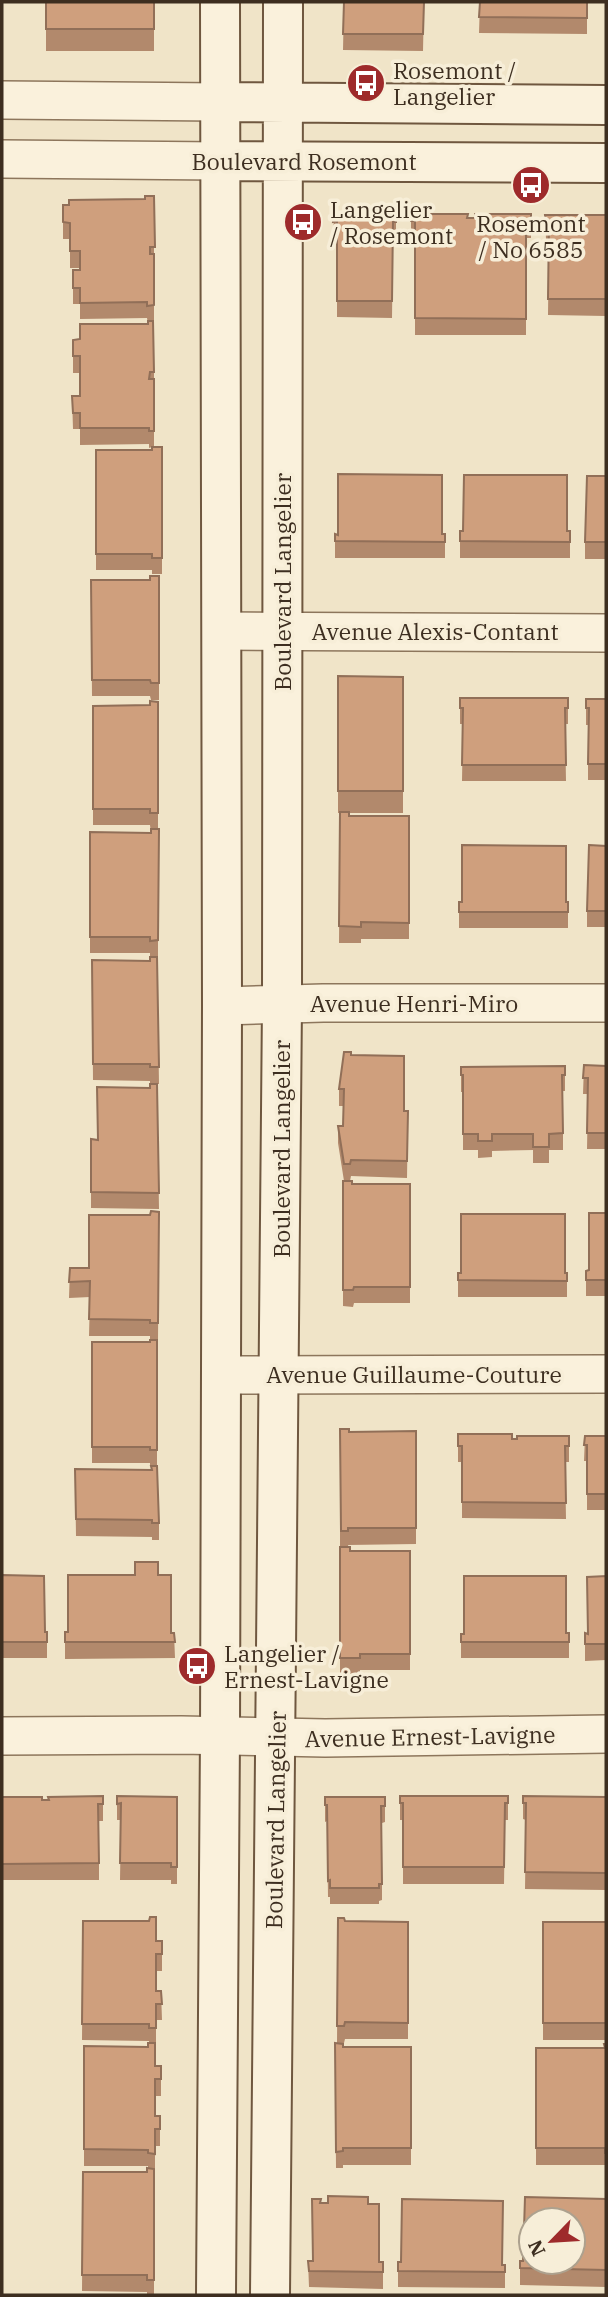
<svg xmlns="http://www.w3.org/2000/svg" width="608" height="2297" font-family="'IBM Plex Serif',serif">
<rect width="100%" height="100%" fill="#f0e4c8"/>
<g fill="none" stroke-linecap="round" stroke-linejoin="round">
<defs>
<path id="street" d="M2,100L219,102
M2,159L219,161
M222,631L606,633
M222,1006L323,1003H606
M221,1375L606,1374
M2,1736L181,1735L325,1738L606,1734"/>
<path id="secondary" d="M219,102L606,105
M219,161L606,163
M216,2295L220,1736L222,1006L220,2
M270,2295L282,1004L283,2"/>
</defs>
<use href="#street" stroke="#8d765c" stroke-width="40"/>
<use href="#secondary" stroke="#6f573f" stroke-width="42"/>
<use href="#street" stroke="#faf1dc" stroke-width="37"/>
<use href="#secondary" stroke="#faf1dc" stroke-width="38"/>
</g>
<path fill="#b2896c" d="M46,2H154V51H46Z
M344,2H424L423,51L343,50Z
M480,2H587V34L479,33Z
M154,196V447H162V574H152V570H96V450H152V447L149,448V444L80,445V429H73L72,396H80V373H73V340L80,339L148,324L147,318L80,319V304H73V270H80V268H70V239H63V205L145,199Z
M334,214L396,215V238H393L392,318L337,317V238H333Z
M411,214L468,218L531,214V238H526V335H415V237H411Z
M545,215H606V316L548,315L549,239H546Z
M606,476V559H585V542Z
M460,531H567L570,542V558H460Z
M335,534H445V558H335Z
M159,576V700H151L150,696H92L91,580H150Z
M338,676L403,677V813H349V816H409V939H361V943H339L340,813H338Z
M460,698H568V724H565L566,781H462L463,724H460Z
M586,699H606V780H588V725H586Z
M158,702V957H150V953H90V832L151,833L150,825H93V706L150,705Z
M606,846V927H587V911Z
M459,902H568V928H459Z
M157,957L159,1084H150V1081L93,1080L92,960L150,961Z
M351,1055L404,1111H408L407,1178L351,1176L350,1181L352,1184H410V1303H354L353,1307L343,1306V1181H344L338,1143V1126H343V1106H339V1089Z
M584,1065L606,1066V1149H587L588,1094H583Z
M565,1066V1091H563V1150H549V1163H533V1150L492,1151V1157L478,1158V1150H463V1092H461V1067Z
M157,1084L159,1209L91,1208V1139L98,1140L150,1088Z
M159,1212L158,1340H153H157V1466H150V1463H92V1342H150V1336H89L90,1297L69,1298L70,1268H89L150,1215Z
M606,1213V1296H586V1271L589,1270Z
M458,1273H567V1297H458Z
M340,1429L349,1432L416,1431V1544L348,1545L350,1551H410V1670H360V1674H340Z
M458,1434L512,1439L569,1436V1462H565L566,1519L462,1518V1462H458Z
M585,1436H606V1510H587V1461H584Z
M75,1469L159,1523V1540H152V1537L76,1536Z
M2,1575L45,1632H47V1658H2Z
M158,1575L171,1633H174L175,1658L65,1659V1632H68Z
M606,1576V1660L585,1661V1633L588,1634Z
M569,1633V1658H461V1634Z
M103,1796V1821H99V1880H2V1797L42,1800Z
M117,1796L177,1797V1884H171V1880H120L121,1820H117Z
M400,1796H508V1820H505L504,1884H403V1820H400Z
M523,1796L606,1797V1890L525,1889L526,1820L523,1819Z
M325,1797H385V1822L382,1823V1900L379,1901V1904H330V1897H328L327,1821L325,1822Z
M338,1918L345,1921L408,1922V2039H345L344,2043H337Z
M83,1921L156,1941H162V1971H156V1991H161L162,2020H156V2045H155V2066H161V2096H155V2116H160V2146H155V2170H154V2295H145L147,2294V2292L82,2291L83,2172H147L148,2168V2166H84V2046L148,2047L149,2043V2041L82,2040Z
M543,1922H606V2040H543Z
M335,2043L343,2047H411V2165H343V2168H336Z
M606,2044V2169H605V2165H536V2048H605Z
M606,2199V2287L520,2285V2261H523Z
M321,2203L368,2204L379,2262H383V2289L309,2287L308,2261H312Z
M398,2262L505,2265V2288L398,2287Z"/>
<path fill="#cf9f7d" stroke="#916f58" stroke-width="2" fill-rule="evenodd" d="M46,2H154V29H46Z
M344,2H424L423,34H343Z
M480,2H587V18L479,17Z
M145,196H154L155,247H150V254H154V305L147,306V302L80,303V288H73V270H80V251H70V223L63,222V205H69V200L145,199Z
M334,214L396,215V222H393L392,301H337V221L333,222Z
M411,214H468L467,218H475V214H531V221H526V319L415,318V221H411Z
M545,215H606V299H548L549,222L546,223Z
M148,321H153L154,372H150L149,379H154V431H149V428H80V413H73L72,396H80V356H73V340L80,339V324H148Z
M152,447H162V558H152V554H96V450H152Z
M338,474L442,475V534H445V542L335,541V534L338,535Z
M464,475H567V531H570V542L460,541V531H463Z
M587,476H606V542H585Z
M150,576H159V683H151L150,680H92L91,580H150Z
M338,676L403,677V791H338Z
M460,698H568V708H565L566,765H462L463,708H460Z
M586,699H606V764H588L589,708H586Z
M150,701L158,702V813H150V809H93V706L150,705Z
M340,812H349V816H409V923L361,922V927L339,926Z
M151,829H159L158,940L150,941V937H90V832L151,833Z
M462,845L566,846V902H568V912H459V902H462Z
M589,845L606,846V911H587Z
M150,957H157L159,1067H150V1064H93L92,960L150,961Z
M344,1052H351V1055L404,1056V1111H408L407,1161L351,1160L350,1164H344L338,1126H343L344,1089H339Z
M584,1065L606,1066V1133H587L588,1078H583Z
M565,1066V1075H562L563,1133L549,1134V1147H533V1134H492V1141H478V1134H463V1075H461V1067Z
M150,1084H157L159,1193L91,1192V1139L98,1140L97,1087L150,1088Z
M343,1181H352V1184H410V1287H354L353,1290H343Z
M151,1211L159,1212L158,1323H150V1320L89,1319L90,1281L69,1282L70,1268H89V1215H150Z
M589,1213H606V1280H586V1271L589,1270Z
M461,1214H565V1273H567V1281L458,1280V1273H461Z
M150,1340H157V1450H150V1447H92V1342H150Z
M340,1429H349V1432L416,1431V1528H348V1531H341Z
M458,1434H512V1439H517V1436H569V1446H565L566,1503L462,1502V1446H458Z
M585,1436H606V1494H587V1445H584Z
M151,1466H157L159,1523H152V1520L76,1519L75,1469L152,1470Z
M340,1547H350V1551H410V1654H360V1658H340Z
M135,1562H158V1575H171V1633H174L175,1642H65V1632H68V1575H135Z
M2,1575L44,1576L45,1632H47V1642H2Z
M464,1576H566V1633H569V1642H461V1634H464Z
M606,1576V1644H585V1633L588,1634L587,1577Z
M103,1796V1804H98L99,1863L2,1864V1797H42V1800H49L48,1797Z
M117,1796L177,1797V1867H171V1863H120L121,1803L117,1804Z
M400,1796H508V1803H505L504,1867H403V1803H400Z
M523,1796L606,1797V1873L525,1872L526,1803H523Z
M325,1797H385V1806H381L382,1884H379V1888H330V1880L328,1881L327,1805H325Z
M150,1917H156V1941H162V1954H156V1991H161L162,2004H156V2028H149V2024H82L83,1921H149Z
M338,1918H344L345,1921L408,1922V2023L345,2022L344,2026H337Z
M543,1922H606V2023H543Z
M148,2043H155V2066H161V2079H155V2116H160V2129H155V2154L148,2153V2150L84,2149V2046L148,2047Z
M335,2043L343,2044V2047H411V2148H343V2151L336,2152Z
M604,2044H606V2153H605V2148H536V2048H605Z
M147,2168L154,2169V2280H147V2275H82L83,2172H147Z
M328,2196L368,2197V2204H379V2262H383V2272L309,2271L308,2261H313L312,2199H321L320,2203H328Z
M525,2197L606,2199V2270L520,2268V2261H523ZM531,2220H573V2262H531Z
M402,2199L503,2201L502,2265H505V2272L398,2271V2262H401Z"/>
<defs>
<symbol id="bus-disc" viewBox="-11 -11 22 22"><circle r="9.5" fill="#9e2a2b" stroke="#f7eed8"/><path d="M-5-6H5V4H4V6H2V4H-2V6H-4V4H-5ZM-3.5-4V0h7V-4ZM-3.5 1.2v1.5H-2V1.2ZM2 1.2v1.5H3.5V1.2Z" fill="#fff"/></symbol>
</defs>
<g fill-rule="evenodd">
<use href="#bus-disc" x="344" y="61" width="44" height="44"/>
<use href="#bus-disc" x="509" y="163" width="44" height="44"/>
<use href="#bus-disc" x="281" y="200" width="44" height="44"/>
<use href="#bus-disc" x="175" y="1644" width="44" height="44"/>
</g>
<g text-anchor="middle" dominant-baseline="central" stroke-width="7" stroke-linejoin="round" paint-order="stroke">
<g font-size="23" fill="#3d2e20" stroke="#f7eed8" text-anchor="start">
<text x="393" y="70">Rosemont /<tspan x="393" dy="26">Langelier</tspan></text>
<text x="330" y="209">Langelier<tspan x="330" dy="26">/ Rosemont</tspan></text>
<text x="531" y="223" text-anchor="middle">Rosemont<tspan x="531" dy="26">/ No 6585</tspan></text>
<text x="224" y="1653">Langelier /<tspan x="224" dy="26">Ernest-Lavigne</tspan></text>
</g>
<g font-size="23" fill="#3d2e20" stroke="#f7eed8">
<text x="304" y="161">Boulevard Rosemont</text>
<text transform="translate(282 582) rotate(-90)">Boulevard Langelier</text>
<text x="435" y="631">Avenue Alexis-Contant</text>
<text x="414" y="1003">Avenue Henri-Miro</text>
<text transform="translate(281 1149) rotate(-90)">Boulevard Langelier</text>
<text x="414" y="1374">Avenue Guillaume-Couture</text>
<text transform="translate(430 1736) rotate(-1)">Avenue Ernest-Lavigne</text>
<text transform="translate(275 1820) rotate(-89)">Boulevard Langelier</text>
</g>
</g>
<rect width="608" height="2297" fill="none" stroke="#3d2e20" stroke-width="7"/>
<g transform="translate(552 2241) rotate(245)"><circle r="33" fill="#f7eed8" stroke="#ada18e" stroke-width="2"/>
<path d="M0-5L12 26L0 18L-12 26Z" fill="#9e2a2b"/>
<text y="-10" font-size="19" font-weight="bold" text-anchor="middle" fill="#3d2e20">N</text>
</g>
</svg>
